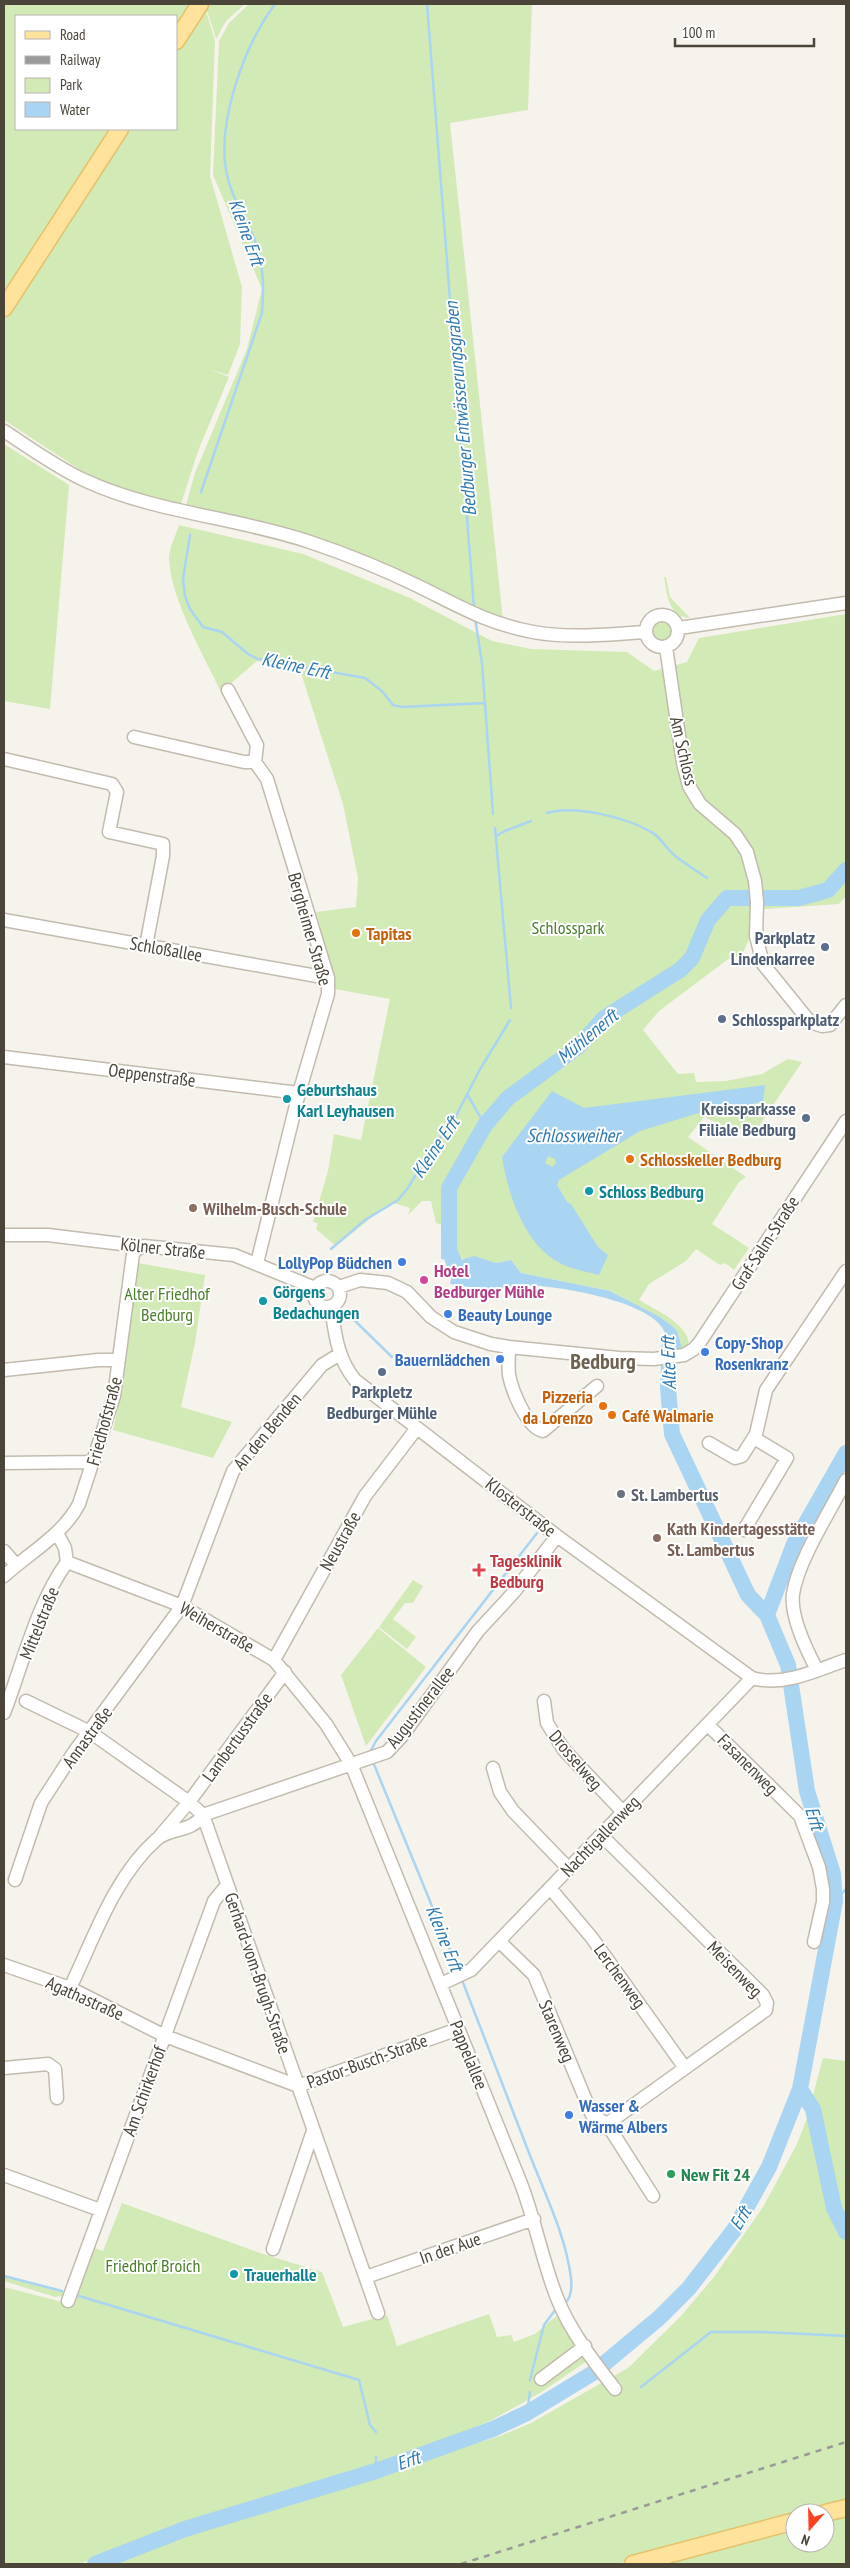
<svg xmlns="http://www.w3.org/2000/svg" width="850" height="2568" font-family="'PT Sans Narrow',sans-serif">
<rect width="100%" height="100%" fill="#f6f3ec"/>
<path fill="#d2eab5" d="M4,4H195L176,33V16H16V129H114L4,297Z
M204,4L215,41L210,176L242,287L240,344L228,375L209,369L229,377L198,451L181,504L133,493L88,475L4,420V317L125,129H176V48Z
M205,4H245L226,21L216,39Z
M249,4H532L528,110L450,123L503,620C454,604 412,574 365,555C307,531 247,519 186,505L195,473L247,349L262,289L213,175L219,41L229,23Z
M4,444L69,485L50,709L4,701Z
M179,525L303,554L410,598L492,641L531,649L627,652L654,671L687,662L699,638L846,614V896L839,904L752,910L750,937L741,957H731L659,1011L643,1030L678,1074L694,1073L696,1082L726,1081L762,1074L788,1059L802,1062L759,1126L732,1130L704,1117L688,1137L746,1177L739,1182L712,1224L749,1248L734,1270L725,1263L720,1265L696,1249L686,1261L649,1284L639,1300C654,1309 689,1324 689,1345L682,1348L677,1331L672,1326L660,1317L610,1291L521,1273L511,1260L496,1263L458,1258L451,1251L448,1227L436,1223L431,1201H422L408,1215L410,1208L394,1203L376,1214L336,1246L316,1229L318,1223L313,1222L328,1171L334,1134L361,1140L390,999L335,989L332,970L316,912L356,907L358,878L343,804L300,670L257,661L221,692C204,656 170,598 169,558C169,548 176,535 179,525Z
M664,577H666L670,597L690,618C668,617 667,594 664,577Z
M651 631a12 12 0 1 1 24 0a12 12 0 1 1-24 0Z
M138,1263L205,1275L195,1343L181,1407L232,1422L213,1458L113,1430L122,1390Z
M413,1580L423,1586L413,1603H405L393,1619L416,1637L407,1649L379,1627Z
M378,1628L426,1667L366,1746L341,1675Z
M823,2058L846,2061V2501L795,2513V2515L616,2564H108L185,2534L500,2436L531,2423L628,2368L681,2316L714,2277L763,2207L797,2144L807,2118Z
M122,2203L263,2254L322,2272L343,2327L387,2315L397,2346L489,2314L497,2337L511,2335L514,2342L535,2334L560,2313L587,2361L540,2393L490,2421L368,2471L185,2525L79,2564H4V2287L74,2305L95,2248L103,2251Z
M4,2277L66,2293L62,2296L55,2297L4,2281Z
M846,2515V2564H645L795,2527V2543H825V2520Z"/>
<path fill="#a9d4f2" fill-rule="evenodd" d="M765,1085L763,1101L715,1116H705L702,1112L640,1131L559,1180L557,1185L567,1202L571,1204L598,1247L608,1255L599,1275C588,1272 576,1270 566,1266C526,1250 508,1196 502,1157L552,1091L584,1108ZM548,1156L555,1159L556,1163L552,1167L545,1163Z
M442,1226L448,1227L451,1251L458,1258L461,1260L474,1256L496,1263L511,1260L521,1273L610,1291L660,1317L672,1326L677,1331L682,1348L665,1352C666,1343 668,1337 663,1329C647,1300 554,1285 522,1285C509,1285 497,1291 484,1292L481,1289L450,1284L455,1261L441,1259Z"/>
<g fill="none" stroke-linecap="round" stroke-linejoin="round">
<path stroke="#a9d4f2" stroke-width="2.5" d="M427,4L474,608
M201,492L262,313C264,287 264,263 254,238C246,219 233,200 228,179C214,127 244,46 275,4
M190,535L183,579L185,596L190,609L203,627L222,632L248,654L258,659L365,678L382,691L393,705L402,707L485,703
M475,618L482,663L493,814
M547,813C575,805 626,817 651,832C660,836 665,847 673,854C683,863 696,870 707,878
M495,828L511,1008
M496,836L505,831L531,821
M467,1094L485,1125
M331,1249L365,1220L398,1200L408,1188L431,1149L453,1122L479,1071L510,1020
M347,1313L392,1357
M370,1752L376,1741L537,1533
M373,1762L459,1972
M835,1901L846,1889
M462,1980C485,2039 508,2099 531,2158C546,2196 566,2237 571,2278C572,2287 572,2297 565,2303
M4,2276L62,2291
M79,2296L359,2380L370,2425L376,2432
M530,2380L544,2325L556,2309
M641,2387L711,2332H762L846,2336
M527,2413L530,2392
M376,2457V2471"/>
<path stroke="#a9d4f2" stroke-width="16" d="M474,1269L456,1267L449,1250V1188L485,1125L508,1098L579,1046L604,1018L680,970L692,958L708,920L727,898H799L828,890L846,870
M670,1341L668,1388L672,1434L748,1595L767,1615
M800,2089L813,2109L834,2208L846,2232
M95,2564L185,2529L376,2471L493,2429L527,2413L593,2373L659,2318L689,2288L734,2230L769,2167L800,2089L835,1901L833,1874L807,1791L788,1665L767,1615L794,1544L846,1453"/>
<defs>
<path id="minor" d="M4,431C30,448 56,467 84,480C155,513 236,517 310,542C346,554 383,569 418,586C459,606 486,623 533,632C570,639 609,634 646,632
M646 631a16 16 0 1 1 32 0a16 16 0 1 1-32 0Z
M679,628L846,603
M666,647L683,763L689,786L700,804L735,834L747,852L755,881L757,902L756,936L763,964L810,1022L822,1026L830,1025L846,1005
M228,690L257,745L255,762L267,779L328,978V994L299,1093L257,1263
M134,737L244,762H255
M4,759L112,784L117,792L109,832L163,844V856L146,946
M4,920L328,978
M4,1057L299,1093
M4,1235H48L130,1245L137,1249L144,1246L234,1255L315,1288
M314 1294a13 13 0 1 1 26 0a13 13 0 1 1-26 0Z
M339,1287L360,1280L388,1283L407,1292L431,1317L454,1332L491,1344L509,1347L619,1358L654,1359L684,1355L694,1349L700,1342L846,1121
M331,1307C335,1333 337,1358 355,1380L557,1536L752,1678C783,1687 817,1670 846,1660
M509,1347C509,1356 508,1366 509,1375C512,1390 526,1427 543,1431L597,1386
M4,1370L98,1360H119
M709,1443L735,1458L742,1456L756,1434L766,1390L846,1271
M4,1463L94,1462
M744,1530L787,1458L754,1438
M57,1533L65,1548L67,1562L182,1606L274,1660L326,1724L351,1764L520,2181C535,2219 542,2260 557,2298C570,2331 594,2362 615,2389
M4,1551L16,1565
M4,1576C29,1553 63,1535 79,1504L114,1396L133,1254L137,1249
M274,1660L365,1496L417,1428
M817,1670C807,1651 790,1616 793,1594C798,1560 830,1512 846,1480
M26,1701L90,1732L189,1802L285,1672
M544,1701L547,1723L564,1750L623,1812
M4,1713C23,1664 36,1605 67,1562
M708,1725L800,1816L819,1867L823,1889V1902L814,1942
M493,1768L500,1792L513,1811L569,1869
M601,1835L763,1995L767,2003L766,2010L607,2124
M160,1836L189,1802L203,1815L378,2313
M15,1880L41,1803L74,1752L182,1606L233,1471L322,1365L340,1354
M550,1888L592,1938L685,2068
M499,1941L534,1975L592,2115L607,2124L653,2196
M4,1965L70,1988L165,2036L298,2086L458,2029
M441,1984L471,1970L752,1678
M70,1988C94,1938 114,1877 157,1839C171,1827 191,1833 203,1815L387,1752L402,1736L478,1631L514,1592L557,1536
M4,2068L48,2064L55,2069L57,2098
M4,2175L100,2210
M273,2249L313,2131
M366,2277L534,2219
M68,2301L214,1901L227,1885
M541,2379L585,2346"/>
<path id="major" d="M176,41L200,4
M4,308L120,129
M825,2513L846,2508
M633,2564L795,2521"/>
</defs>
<use href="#minor" stroke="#c2bbae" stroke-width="15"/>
<use href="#major" stroke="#e6c16a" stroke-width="19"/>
<use href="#minor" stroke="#fff" stroke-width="12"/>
<use href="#major" stroke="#ffe39c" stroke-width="16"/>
<path stroke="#9a9a9a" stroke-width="2.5" stroke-dasharray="6 6" stroke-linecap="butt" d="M461,2564L846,2442"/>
</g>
<g fill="#e8710a" stroke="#fff" stroke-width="2">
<circle cx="356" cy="933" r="5"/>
<circle cx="630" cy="1159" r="5"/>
<circle cx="603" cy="1406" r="5"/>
<circle cx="612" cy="1415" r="5"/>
</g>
<g fill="#5c6f8a" stroke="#fff" stroke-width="2">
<circle cx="825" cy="947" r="5"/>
<circle cx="722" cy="1019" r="5"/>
<circle cx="806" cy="1118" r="5"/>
<circle cx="382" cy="1372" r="5"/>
</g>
<g fill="#0f9aa8" stroke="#fff" stroke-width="2">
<circle cx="287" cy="1099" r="5"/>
<circle cx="589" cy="1191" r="5"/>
<circle cx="263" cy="1301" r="5"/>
<circle cx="234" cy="2274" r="5"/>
</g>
<g fill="#8d6e63" stroke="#fff" stroke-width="2">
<circle cx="193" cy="1208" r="5"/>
<circle cx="657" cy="1538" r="5"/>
</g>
<g fill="#3f7fe0" stroke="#fff" stroke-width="2">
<circle cx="402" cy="1262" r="5"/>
<circle cx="448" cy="1314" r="5"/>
<circle cx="705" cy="1352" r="5"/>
<circle cx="500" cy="1359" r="5"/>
<circle cx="569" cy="2115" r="5"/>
</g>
<circle fill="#d1479c" stroke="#fff" stroke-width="2" cx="424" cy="1280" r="5"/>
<circle fill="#6b7280" stroke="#fff" stroke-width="2" cx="621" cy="1494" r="5"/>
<path fill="#e0444e" stroke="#fff" stroke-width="2" d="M476.5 1562.5h5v5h5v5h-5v5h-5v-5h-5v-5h5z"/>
<circle fill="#2e9e5b" stroke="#fff" stroke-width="2" cx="671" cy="2174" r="5"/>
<g text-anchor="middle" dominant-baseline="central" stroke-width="4" stroke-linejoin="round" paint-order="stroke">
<g font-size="18" fill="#4b4439" stroke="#fff">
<text transform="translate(684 751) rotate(77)">Am Schloss</text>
<text transform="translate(310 929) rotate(74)">Bergheimer Straße</text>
<text transform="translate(166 949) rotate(10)">Schloßallee</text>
<text transform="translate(152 1075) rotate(7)">Oeppenstraße</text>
<text transform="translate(765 1243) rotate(-57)">Graf-Salm-Straße</text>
<text transform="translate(163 1248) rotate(6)">Kölner Straße</text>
<text transform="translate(104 1421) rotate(-75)">Friedhofstraße</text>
<text transform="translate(267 1431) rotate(-50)">An den Benden</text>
<text transform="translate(521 1507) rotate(38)">Klosterstraße</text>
<text transform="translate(340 1541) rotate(-61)">Neustraße</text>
<text transform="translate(39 1623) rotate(-68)">Mittelstraße</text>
<text transform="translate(217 1627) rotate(30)">Weiherstraße</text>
<text transform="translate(420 1707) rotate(-52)">Augustinerallee</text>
<text transform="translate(87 1737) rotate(-54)">Annastraße</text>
<text transform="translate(237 1737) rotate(-54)">Lambertusstraße</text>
<text transform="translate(576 1760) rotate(50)">Drosselweg</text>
<text transform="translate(748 1764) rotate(45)">Fasanenweg</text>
<text transform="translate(600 1836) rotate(-46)">Nachtigallenweg</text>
<text transform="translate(735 1969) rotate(46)">Meisenweg</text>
<text transform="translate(258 1973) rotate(71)">Gerhard-vom-Brugh-Straße</text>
<text transform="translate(620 1976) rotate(54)">Lerchenweg</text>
<text transform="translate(85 1998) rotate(24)">Agathastraße</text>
<text transform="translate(557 2031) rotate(67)">Starenweg</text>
<text transform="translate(469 2055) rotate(68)">Pappelallee</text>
<text transform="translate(367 2061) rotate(-20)">Pastor-Busch-Straße</text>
<text transform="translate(144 2091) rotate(-70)">Am Schirkerhof</text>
<text transform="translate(450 2248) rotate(-19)">In der Aue</text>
</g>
<g font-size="18" fill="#4a7f2a" stroke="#fff">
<text x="568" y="927">Schlosspark</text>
<text x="167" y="1293">Alter Friedhof<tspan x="167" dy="21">Bedburg</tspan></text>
<text x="153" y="2265">Friedhof Broich</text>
</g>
<g font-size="18" font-weight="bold" fill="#c56008" stroke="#fff" text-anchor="start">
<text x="366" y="933">Tapitas</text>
<text x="640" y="1159">Schlosskeller Bedburg</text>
<text x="593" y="1396" text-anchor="end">Pizzeria<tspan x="593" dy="21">da Lorenzo</tspan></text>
<text x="622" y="1415">Café Walmarie</text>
</g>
<g font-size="18" font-weight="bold" fill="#4e5e75" stroke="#fff" text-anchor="end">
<text x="815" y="937">Parkplatz<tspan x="815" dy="21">Lindenkarree</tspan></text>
<text x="732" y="1019" text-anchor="start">Schlossparkplatz</text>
<text x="796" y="1108">Kreissparkasse<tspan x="796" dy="21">Filiale Bedburg</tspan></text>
<text x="382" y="1391" text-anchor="middle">Parkpletz<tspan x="382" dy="21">Bedburger Mühle</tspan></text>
</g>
<g font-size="18" font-weight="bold" fill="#0d838f" stroke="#fff" text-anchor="start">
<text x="297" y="1089">Geburtshaus<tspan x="297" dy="21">Karl Leyhausen</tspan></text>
<text x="599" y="1191">Schloss Bedburg</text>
<text x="273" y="1291">Görgens<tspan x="273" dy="21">Bedachungen</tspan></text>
<text x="244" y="2274">Trauerhalle</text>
</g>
<g font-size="18" font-weight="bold" fill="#785e54" stroke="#fff" text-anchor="start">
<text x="203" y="1208">Wilhelm-Busch-Schule</text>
<text x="667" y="1528">Kath Kindertagesstätte<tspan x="667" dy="21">St. Lambertus</tspan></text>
</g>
<g font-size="18" font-weight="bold" fill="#366cbe" stroke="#fff" text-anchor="start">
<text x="392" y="1262" text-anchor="end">LollyPop Büdchen</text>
<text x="458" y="1314">Beauty Lounge</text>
<text x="715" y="1342">Copy-Shop<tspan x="715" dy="21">Rosenkranz</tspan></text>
<text x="490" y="1359" text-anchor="end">Bauernlädchen</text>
<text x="579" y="2105">Wasser &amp;<tspan x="579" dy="21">Wärme Albers</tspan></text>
</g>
<g font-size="18" font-weight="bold" fill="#b23c85" stroke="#fff" text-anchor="start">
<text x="434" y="1270">Hotel<tspan x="434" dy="21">Bedburger Mühle</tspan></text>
</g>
<g font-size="18" font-weight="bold" fill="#5b616d" stroke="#fff" text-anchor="start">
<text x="631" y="1494">St. Lambertus</text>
</g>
<g font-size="18" font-weight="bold" fill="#be3a42" stroke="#fff" text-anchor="start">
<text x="490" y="1560">Tagesklinik<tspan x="490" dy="21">Bedburg</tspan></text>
</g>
<g font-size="18" font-weight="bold" fill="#27864d" stroke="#fff" text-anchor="start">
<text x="681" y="2174">New Fit 24</text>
</g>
<g font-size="19" font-style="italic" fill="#2e7ab2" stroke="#fff">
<text transform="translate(247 232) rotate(70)">Kleine Erft</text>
<text transform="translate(460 409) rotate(-95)">Bedburger Entwässerungsgraben</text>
<text transform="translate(296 665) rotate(12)">Kleine Erft</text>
<text transform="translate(587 1036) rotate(-40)">Mühlenerft</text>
<text x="573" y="1135">Schlossweiher</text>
<text transform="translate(435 1147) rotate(-56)">Kleine Erft</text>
<text transform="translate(668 1363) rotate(-92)">Alte Erft</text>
<text transform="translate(815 1818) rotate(73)">Erft</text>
<text transform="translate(445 1938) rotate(68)">Kleine Erft</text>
<text transform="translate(740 2218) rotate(-59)">Erft</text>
<text transform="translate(408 2460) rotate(-20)">Erft</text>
</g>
<g font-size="22" font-weight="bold" fill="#6e6250" stroke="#fff">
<text x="603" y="1361">Bedburg</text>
</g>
</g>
<rect width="850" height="2568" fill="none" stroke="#4b4439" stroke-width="10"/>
<rect x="15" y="15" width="162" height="115" fill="#ffffff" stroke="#b7b4b0"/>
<rect x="25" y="31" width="25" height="8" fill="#ffe39c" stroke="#b7b4b0"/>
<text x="60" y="40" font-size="15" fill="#4b4439">Road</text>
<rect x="25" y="56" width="25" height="8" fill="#9a9a9a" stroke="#b7b4b0"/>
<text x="60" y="65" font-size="15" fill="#4b4439">Railway</text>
<rect x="25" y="78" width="25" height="15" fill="#d2eab5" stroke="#b7b4b0"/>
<text x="60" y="90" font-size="15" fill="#4b4439">Park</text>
<rect x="25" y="102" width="25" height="15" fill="#a9d4f2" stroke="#b7b4b0"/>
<text x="60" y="115" font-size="15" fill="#4b4439">Water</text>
<g transform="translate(810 2528) rotate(200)"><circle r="24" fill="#ffffff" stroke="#b7b4b0"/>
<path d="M0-4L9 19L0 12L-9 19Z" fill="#fc3f1d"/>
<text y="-8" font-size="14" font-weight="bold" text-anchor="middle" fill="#4b4439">N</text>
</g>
<path d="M675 38v8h139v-8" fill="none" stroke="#4b4439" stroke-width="2.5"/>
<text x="682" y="38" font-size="15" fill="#4b4439" stroke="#ffffff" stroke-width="4" paint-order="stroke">100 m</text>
</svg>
